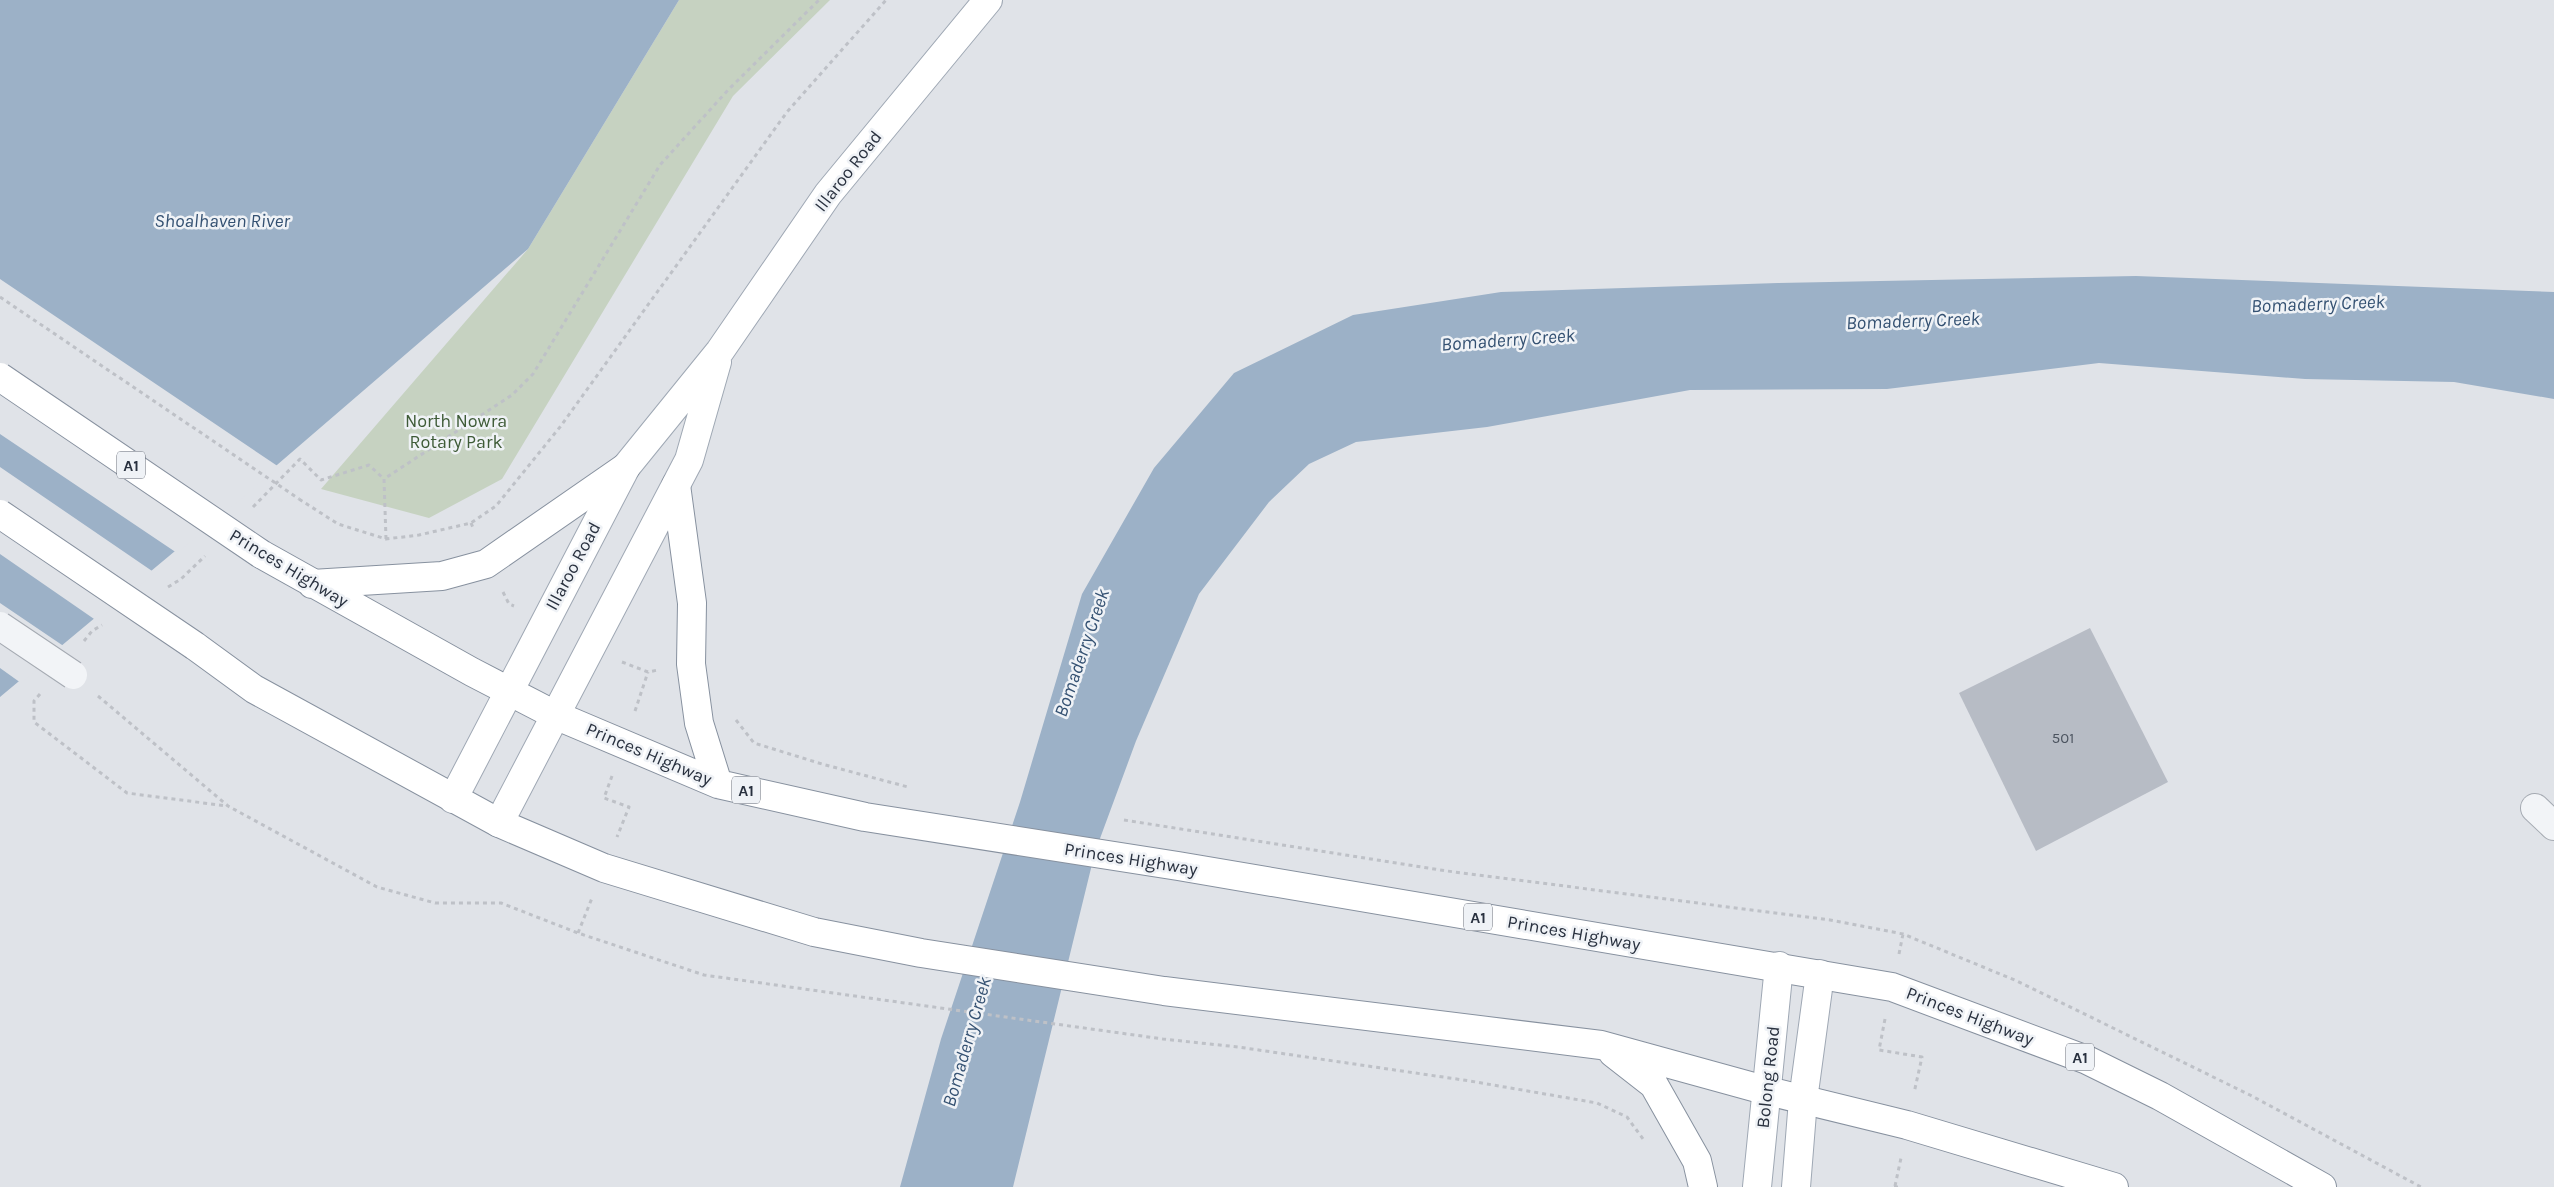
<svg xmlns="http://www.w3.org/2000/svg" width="2554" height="1187" font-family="Karla,sans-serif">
<rect width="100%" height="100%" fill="#e0e3e8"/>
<path fill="#c6d2c1" d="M679,0H830L733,96L502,479L429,518L321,489L528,249Z"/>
<path fill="#9cb1c7" d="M0,0H679L528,249L241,496L0,697Z
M2136,276L2554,292V399L2454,382L2305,379L2099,363L1887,389L1690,390L1487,427L1356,442L1309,464L1269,502L1199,594L1136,741L1095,852L1013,1187H900L941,1039L1020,802L1082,594L1154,468L1234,373L1353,315L1501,292L1778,283Z"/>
<path fill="#e0e3e8" d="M0,279L279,467L177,553L0,434Z
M0,467L155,573L97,621L0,554Z
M0,603L65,647L21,683L0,668Z"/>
<path fill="#b7bcc5" d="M2090,628L2168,782L2036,851L1959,693Z"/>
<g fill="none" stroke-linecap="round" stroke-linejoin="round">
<defs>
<path id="minor" d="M2535,808L2554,826"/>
<path id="major" d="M453,799L626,467L720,351L828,194L988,0
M499,823L689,460L717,362
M1757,1187L1779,966
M1796,1187L1803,1100L1820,974"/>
<path id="highway" d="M676,485L692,603L691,664L699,723L718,784
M261,554L472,672L555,715L718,784L865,817L1178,866L1892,987L2087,1060L2160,1096L2322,1187
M312,584L442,576L486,564L626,467
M195,646L254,689L499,823L604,868L814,932L921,953L1164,991L1601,1045L1768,1091L1907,1125L2114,1187
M1613,1053L1654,1085L1697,1161L1703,1187"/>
</defs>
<use href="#minor" stroke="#a5aab2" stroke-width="30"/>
<use href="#major" stroke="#9fa8b4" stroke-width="30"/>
<use href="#highway" stroke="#87919f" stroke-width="30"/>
<path stroke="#bec1c7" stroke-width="3" stroke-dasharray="4 4" stroke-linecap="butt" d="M299,499L338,524L386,539L419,535L471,523L496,506L560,427L787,112L886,0
M253,507L300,459L321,480L369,465L384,479
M471,523L474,530
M386,539L384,479L512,395L533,374L660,165L728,90L819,0
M168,587L181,579L205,556
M503,592L509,604L514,606
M84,641L92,631L102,625
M622,662L648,672L658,670
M40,694L34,701V722L127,793L227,806
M98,696L228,806L377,887L435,903H501L578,933L704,975L1163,1039L1238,1047L1470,1081L1597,1103L1627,1117L1643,1139
M635,711L648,672
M736,720L754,743L822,764L908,787
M612,776L604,798L629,807L617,837
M1124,820L1447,871L1830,920L1903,934L2017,981L2250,1095L2421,1187
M578,933L592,898
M1899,954L1903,934
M1885,1019L1879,1050L1922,1057L1914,1093
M1895,1186L1901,1158
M1894,1187H1900"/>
<use href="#minor" stroke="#f2f4f7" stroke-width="28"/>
<use href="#major" stroke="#fff" stroke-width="28"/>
<use href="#highway" stroke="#fff" stroke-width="28"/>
<defs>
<path id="minor-bridge" d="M0,626L73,675"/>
<path id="highway-bridge" d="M0,377L261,554
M0,514L195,646"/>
</defs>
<use href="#minor-bridge" stroke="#a5aab2" stroke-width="30" stroke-linecap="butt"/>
<use href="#highway-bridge" stroke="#87919f" stroke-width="30" stroke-linecap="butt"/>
<path stroke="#bec1c7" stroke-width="3" stroke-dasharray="4 4" stroke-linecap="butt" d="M0,297L299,499"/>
<use href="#minor-bridge" stroke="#f2f4f7" stroke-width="28"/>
<use href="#highway-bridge" stroke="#fff" stroke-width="28"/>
</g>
<g text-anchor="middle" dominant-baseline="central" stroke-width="5" stroke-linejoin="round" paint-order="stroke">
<g font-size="15" fill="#4c5460">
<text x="2063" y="738">501</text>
</g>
<g fill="#eff2f6" stroke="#646b76" stroke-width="1">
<rect x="117" y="451.5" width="28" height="27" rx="4"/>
<rect x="732" y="776.5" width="28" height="27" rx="4"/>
<rect x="1464" y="903.5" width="28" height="27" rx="4"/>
<rect x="2066" y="1043.5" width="28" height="27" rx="4"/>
</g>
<g font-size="16" font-weight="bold" fill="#29313f">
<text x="131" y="465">A1</text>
<text x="746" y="790">A1</text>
<text x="1478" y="917">A1</text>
<text x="2080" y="1057">A1</text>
</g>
<g font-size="18" fill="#29313f" stroke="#eff2f6">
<text transform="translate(848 171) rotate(-52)">Illaroo Road</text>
<text transform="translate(573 566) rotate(-62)">Illaroo Road</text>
<text transform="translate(289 568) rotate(31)">Princes Highway</text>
<text transform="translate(649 754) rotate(23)">Princes Highway</text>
<text transform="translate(1131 859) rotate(9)">Princes Highway</text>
<text transform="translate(1574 933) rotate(10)">Princes Highway</text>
<text transform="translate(1970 1016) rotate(21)">Princes Highway</text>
<text transform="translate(1768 1077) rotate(-84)">Bolong Road</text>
</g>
<g font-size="18" fill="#3e5b37" stroke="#eff2f6">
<text x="456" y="421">North Nowra<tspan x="456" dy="21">Rotary Park</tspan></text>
</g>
<g font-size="19" font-style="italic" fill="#345172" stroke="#eff2f6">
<text x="222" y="221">Shoalhaven River</text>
<text transform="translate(2318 304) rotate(-2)">Bomaderry Creek</text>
<text transform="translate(1913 321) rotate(-2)">Bomaderry Creek</text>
<text transform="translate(1508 340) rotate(-4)">Bomaderry Creek</text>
<text transform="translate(1082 653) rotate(-71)">Bomaderry Creek</text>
<text transform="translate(967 1042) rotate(-74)">Bomaderry Creek</text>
</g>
</g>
</svg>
